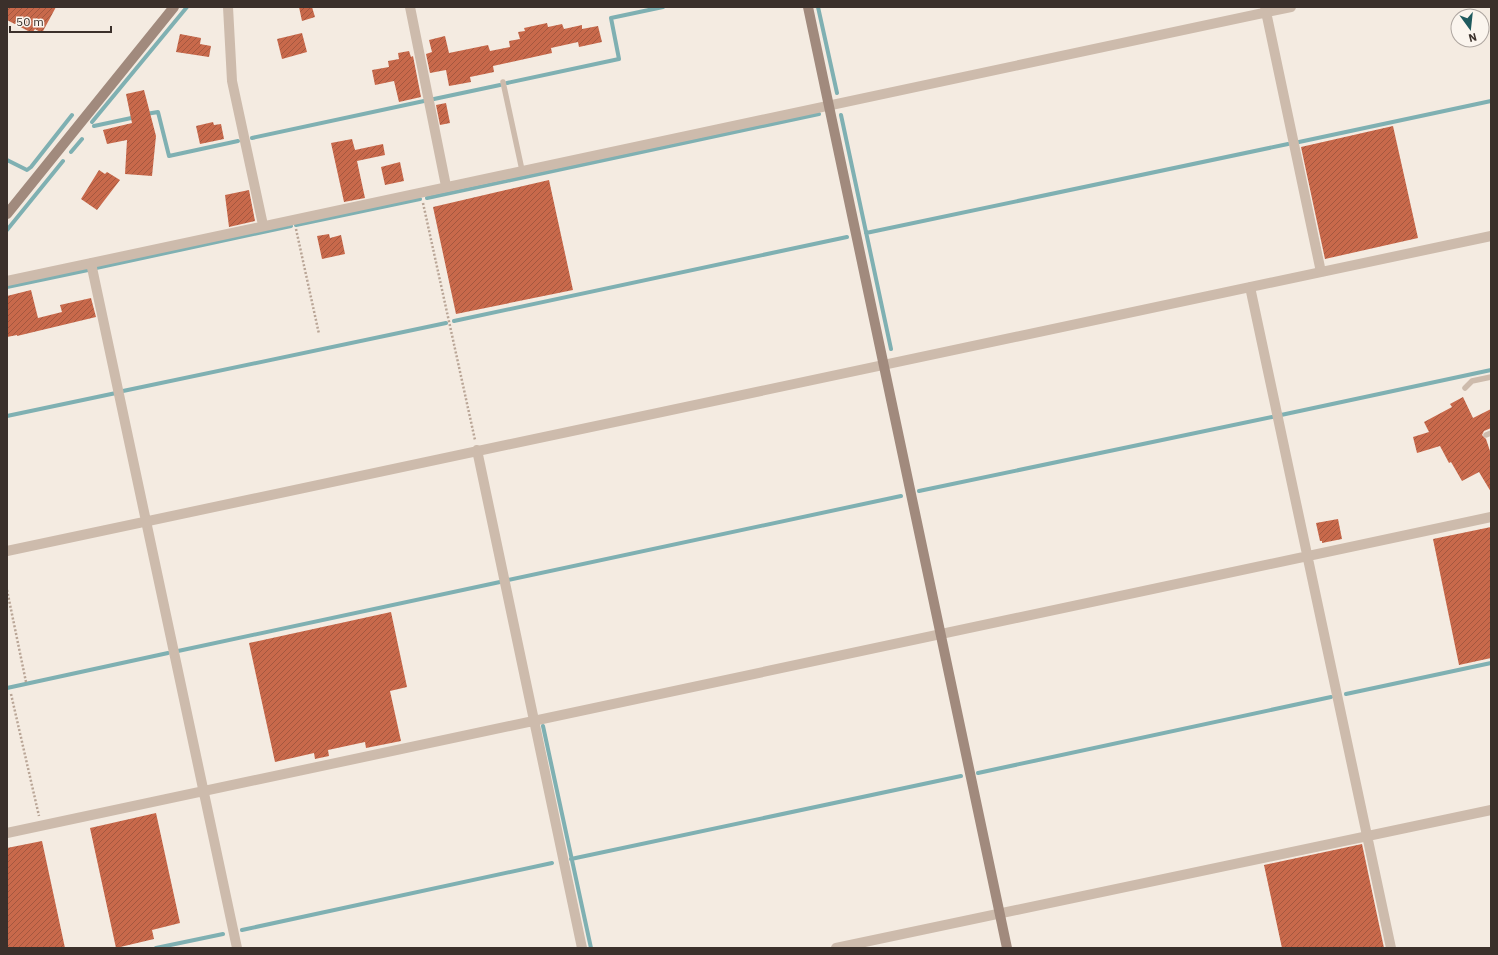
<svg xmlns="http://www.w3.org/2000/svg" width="1498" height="955" font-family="'IBM Plex Sans',sans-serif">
<defs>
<pattern id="building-hatch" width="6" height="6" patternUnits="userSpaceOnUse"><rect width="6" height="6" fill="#c8694b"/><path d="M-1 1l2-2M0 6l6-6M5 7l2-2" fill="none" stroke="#a4573f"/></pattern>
</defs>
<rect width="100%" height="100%" fill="#f4ebe1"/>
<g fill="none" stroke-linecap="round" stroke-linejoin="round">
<path stroke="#7fb0b2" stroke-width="4" d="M818,7L837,93
M507,83L619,59L611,18L663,7
M434,99L500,85
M146,114L158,112L169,156L238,141
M841,115L891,349
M92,122L187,7
M94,126L136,117
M252,138L424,101
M1299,142L1491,101
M71,152L82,139
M7,160L27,170L31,167L72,115
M427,198L819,114
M296,225L420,199
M7,230L63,161
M866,233L1288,144
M96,268L291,226
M7,287L88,270
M454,321L847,237
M123,391L446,323
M1281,415L1491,370
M7,416L116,393
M919,491L1272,417
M508,580L901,496
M178,651L500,582
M7,688L168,653
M1346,694L1491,663
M543,726L591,948
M978,773L1331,697
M571,859L961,776
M242,930L552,863
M156,948L223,934"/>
</g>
<path fill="url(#building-hatch)" d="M7,7H56L42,33L35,29L32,33L7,20Z
M299,7H312L315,17L302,21Z
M547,23L548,27L562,24L564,29L582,25V29L598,26L602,42L579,47L578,42L551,48L552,53L493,66L494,72L470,77L471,82L449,86L446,70L430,73L426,54L432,52L429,40L445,36L449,53L488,45L490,51L510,47L509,41L520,39L518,32L525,31L524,28Z
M302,33L307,52L282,59L277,39Z
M180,34L201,38L200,44L211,46L209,57L176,52Z
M409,51L411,57L413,56L421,97L399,102L394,81L375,85L372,70L389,67L388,61L399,59L398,53Z
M144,90L156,136L152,176L125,174L127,140L107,144L103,130L132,123L126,94Z
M446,103L450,123L440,125L436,105Z
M213,122L214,125L221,124L224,139L200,144L196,126Z
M1393,126L1418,238L1325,259L1301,147Z
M352,139L355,150L383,144L385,155L357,161L365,198L344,202L331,143Z
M400,162L404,181L385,185L381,167Z
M99,170L105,174L107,172L120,180L97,210L81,199Z
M549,180L573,290L456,314L433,207Z
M249,190L255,221L229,227L225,195Z
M329,234L330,238L341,235L345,254L322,259L317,236Z
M31,290L38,318L62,312L60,305L91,298L96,317L17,336V335L7,337V296Z
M1463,397L1473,418L1491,409V428L1484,431L1482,435L1486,439L1491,454V492L1479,472L1462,481L1451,462L1449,463L1440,446L1417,453L1413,437L1429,432L1424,422L1452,407L1450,404Z
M1338,519L1342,539L1322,543V541H1320L1316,523Z
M1491,527V658L1459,665L1433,539Z
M391,612L407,687L390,691L401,741L366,748L365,742L328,750L329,756L315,759L314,753L275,762L249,643Z
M156,813L180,923L152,930L154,939L116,948L90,828Z
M42,841L65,948H7V848Z
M1362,844L1384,948H1282L1264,865Z"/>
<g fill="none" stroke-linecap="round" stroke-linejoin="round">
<path stroke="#b9a596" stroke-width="2.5" stroke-dasharray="2 2" stroke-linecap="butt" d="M423,203L475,440
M296,229L319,334
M7,590L26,682
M11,694L39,816"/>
<path stroke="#cdbbac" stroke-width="5.5" d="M503,82L522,170
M1465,388L1472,381L1491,377
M1486,435L1491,433"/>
<path stroke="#cdbbac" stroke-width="10" d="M228,7L232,81L263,225
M410,7L446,186
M1265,7L1321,272
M91,263L237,948
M7,281L1291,7
M1250,287L1391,948
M477,450L582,948
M7,551L1491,236
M7,833L1491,517
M836,948L1491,810"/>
<path stroke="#a18a7d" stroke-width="10" d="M808,7L1007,948
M7,214L174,7"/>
</g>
<rect width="1498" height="955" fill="none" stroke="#3b302b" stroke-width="16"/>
<g transform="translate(1470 28) rotate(165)"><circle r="19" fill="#fbf5ee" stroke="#aea6a0"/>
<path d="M0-3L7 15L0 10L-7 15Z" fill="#1f5a5e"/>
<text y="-6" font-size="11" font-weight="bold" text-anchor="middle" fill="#3b302b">N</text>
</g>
<path d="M10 26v6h101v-6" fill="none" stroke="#3b302b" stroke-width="2"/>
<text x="16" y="26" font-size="12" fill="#3b302b" stroke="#fbf5ee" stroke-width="3" paint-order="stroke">50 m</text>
</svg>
